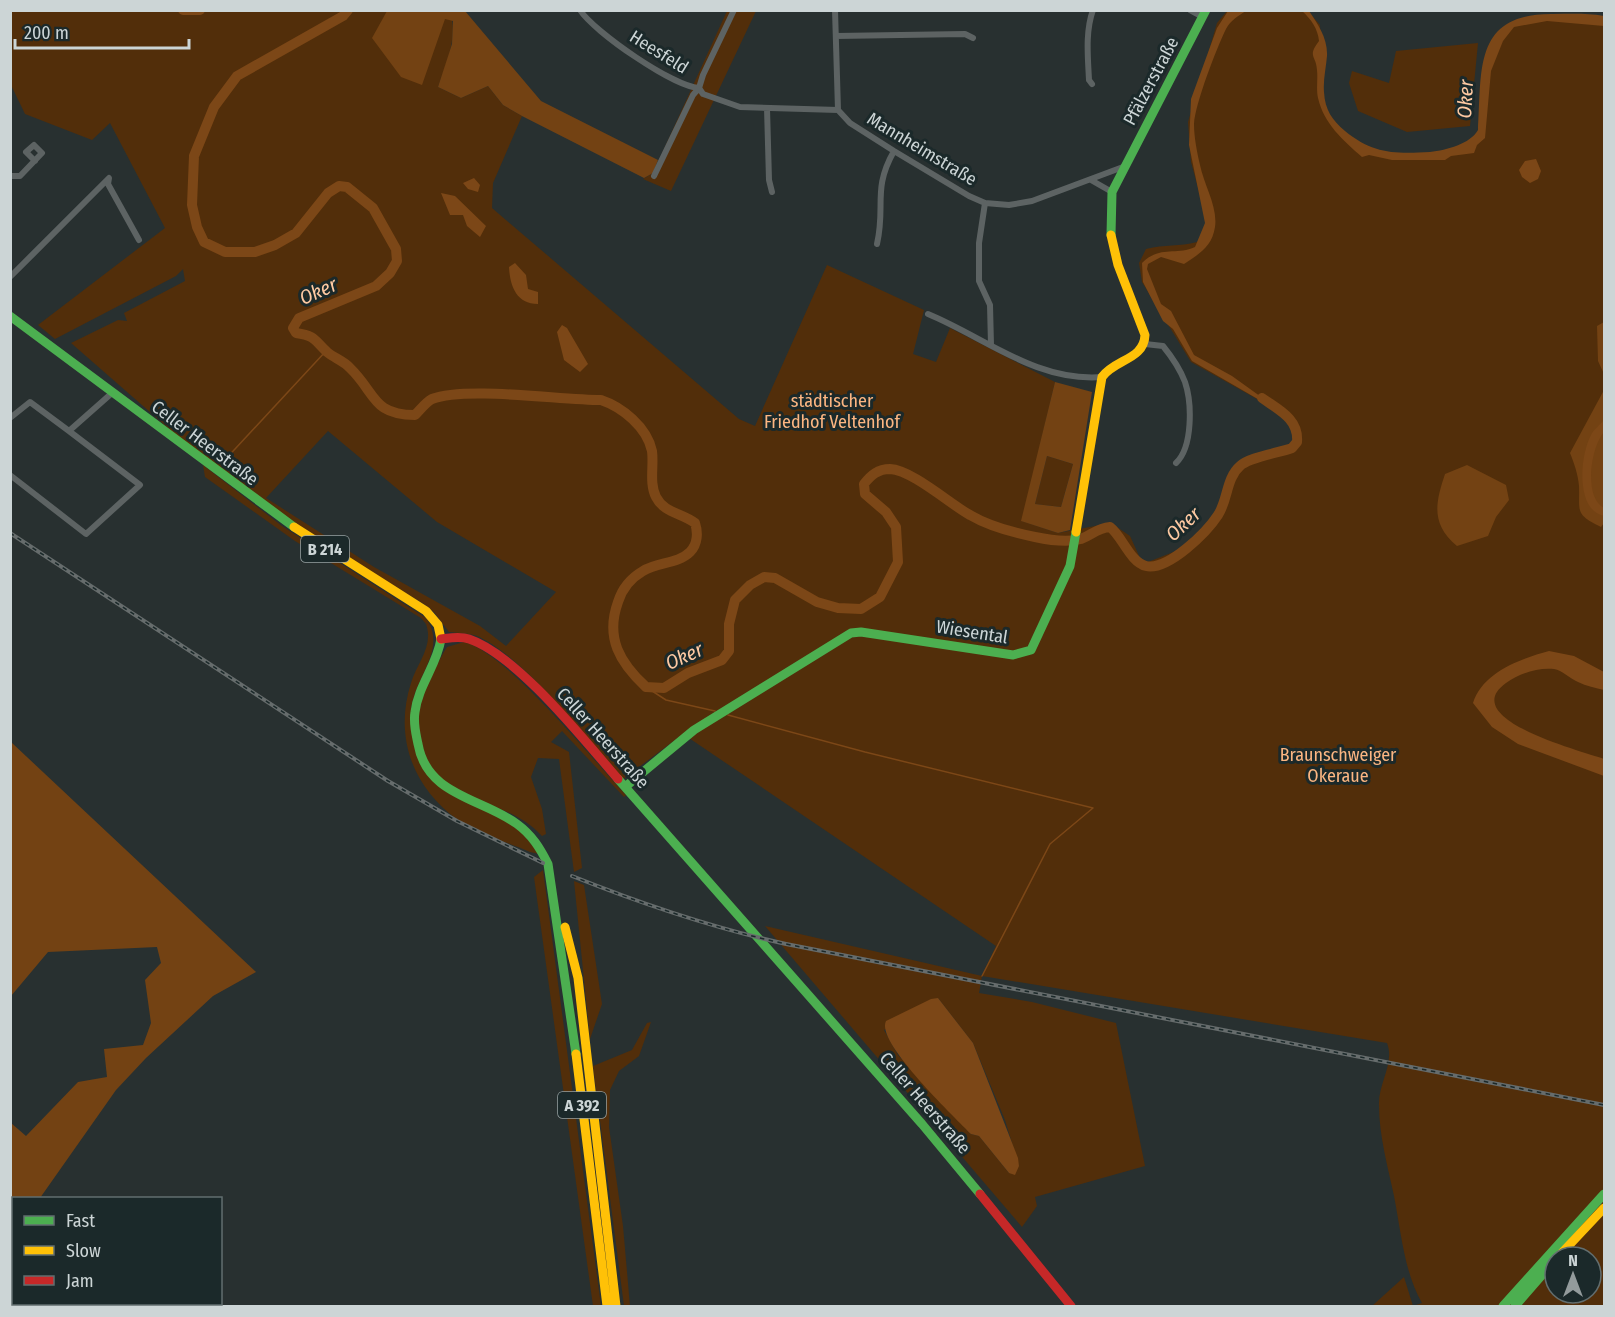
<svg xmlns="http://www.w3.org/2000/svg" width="1615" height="1317" font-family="'Fira Sans Condensed',sans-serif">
<rect width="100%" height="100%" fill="#283030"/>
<path fill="#522e0a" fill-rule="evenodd" d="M11,11H450C458,37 447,62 438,87L461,98L488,86L503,105L522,116L493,183L492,208L739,419L755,426L827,265L924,310L913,354L936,362L950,328L1055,382L1022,521L1058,533L1111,523L1130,536L1140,558L1148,562L1181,549L1217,515L1231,472L1246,458C1263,456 1283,456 1295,442L1294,426L1257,399L1191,362L1142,282L1139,263L1146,249C1165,244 1179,247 1197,242L1208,224L1191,162L1188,122L1217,23L1227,11H1308L1320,25L1322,94L1329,118L1362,148L1395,155L1431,154L1466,146L1480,133L1484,64L1513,25L1537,18L1604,23V1306H1372L1404,1277L1413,1306L1422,1303C1404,1272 1401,1231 1394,1196C1388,1167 1379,1136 1379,1105C1378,1084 1395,1063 1387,1043L982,976L979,993L1032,1002L1116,1023L1145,1166L1035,1197L1037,1206L1022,1227L765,926L982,976L996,946L683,734L623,779C589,740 523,656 477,636C468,633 459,633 449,632L434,612L424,604L330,548L206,461L71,343L118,320L127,321L124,313L185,281L183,269L176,276L55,339L38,325L165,228L110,123L92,140L25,114L11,85ZM328,431L437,522L556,592L506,646L480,626L374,567L266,498ZM938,998L973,1043L1005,1120L1019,1166L1009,1173L979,1136L971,1134L898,1055L884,1030ZM1555,1257H1591V1293H1555Z
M727,11H756L671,191L643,179L653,173Z
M1478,43L1470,126L1407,132L1358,111L1349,83L1352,71L1389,83L1396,51Z
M1047,456L1073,464L1061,507L1035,504Z
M203,465L282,526L426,618C448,650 414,677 411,711C410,728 425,761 431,779L517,826L539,854L530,852C507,842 478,834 458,820C412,787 394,736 411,683C417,663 434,646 426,624L421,618L295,541L205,477Z
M464,642C506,652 593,760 626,795L624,797L562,731L551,742L569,752L582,868L574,872L559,759L538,758L531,777L542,809L546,834L542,836C519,811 491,807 461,795C434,783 411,739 418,710C422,694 438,661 447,647Z
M543,870L601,1306H593L534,877Z
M574,881L584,885L602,1004L590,1039Z
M651,1022L639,1056L619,1071L610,1090L609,1127L623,1226L630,1306H624L593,1066L632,1050L647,1023Z"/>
<path fill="#734213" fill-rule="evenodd" d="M387,11H465L541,101L658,160L653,173L644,178L522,116L503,105L488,86L461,98L438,87L452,44L453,21L445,19L422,85L401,77L372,38Z
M1604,322V374L1598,361L1597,326Z
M1055,382L1092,392L1070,530L1058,533L1021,521ZM1047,456L1073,464L1061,507L1035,504Z
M1604,390V523L1601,527C1574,514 1580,511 1579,486C1578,474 1574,463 1570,453Z
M1467,465L1506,485L1509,500L1496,517L1488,536L1457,546C1431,524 1435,504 1445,474Z
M11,742L256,972L213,996L146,1058L116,1090L40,1198H14L13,1232L11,1235V1123L26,1136L78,1082L107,1077L104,1049L143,1045L151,1023L145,980L161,963L157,947L48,952L11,996Z"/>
<path fill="#7c4717" d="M1228,11H1246C1238,16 1231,20 1226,29C1217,47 1195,104 1194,124C1194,137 1197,152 1200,165C1204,185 1218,207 1215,227C1212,247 1199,254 1184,264L1161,257L1148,264L1147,269L1161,304L1171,311L1194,355L1232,376L1289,417L1192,361L1173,329L1163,321L1143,282L1142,263C1160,245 1175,256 1195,247L1205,223L1189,145L1191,99L1217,28Z
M1302,11H1309C1318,24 1328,39 1327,56C1326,68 1323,80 1324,92C1325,110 1332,120 1345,131C1373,154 1395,154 1430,152C1447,150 1470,144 1478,130C1482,69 1473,13 1553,14C1571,14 1587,13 1604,16V26L1547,21L1514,27L1503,41L1491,71L1485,138L1477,145L1474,153L1451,156L1445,160H1392L1369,155L1362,157C1343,140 1324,124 1318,98C1316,89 1318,79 1317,70C1316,55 1307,57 1319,41C1318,29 1311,19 1302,11Z
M1536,159L1541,171L1538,179L1530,183L1522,177L1519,170L1525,161Z
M474,178L480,185L478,192L468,189L463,183Z
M441,193L455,196L486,226L480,237L467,226L463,215H450Z
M515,263L526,275L528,289L538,292V304C517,304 510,287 509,267Z
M562,325L567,328L588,364L580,372L564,360L557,332Z
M1604,420V432C1591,447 1583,497 1604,508V516C1575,510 1580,455 1591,435C1594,429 1600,425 1604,420Z
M1549,651L1574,656L1604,672V690C1596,688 1586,686 1578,682C1570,679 1562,670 1554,669C1538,667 1519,674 1506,683C1456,719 1582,751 1604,759V776L1518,744L1492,727L1473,703C1483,672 1520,659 1549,651Z
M938,998L973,1043L1018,1158L1019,1166L1015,1175L1009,1173L979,1136L971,1134C955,1117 875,1042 886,1021L931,999Z"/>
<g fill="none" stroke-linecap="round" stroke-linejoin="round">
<path stroke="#7c4717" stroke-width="1.5" d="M222,463L326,351
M646,687L666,700L715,711
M728,715L865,752L1093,808L1050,844L982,976"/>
<path stroke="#7c4717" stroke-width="10" d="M183,10H200
M348,10L343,16L237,76L214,107L194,156L192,205L197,227L204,242L225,252H255L275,245L296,233L328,193L339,186L347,187L373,208L396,249L397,261L390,273L376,286L299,318L293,328L296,333C316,336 314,340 327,352C334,358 344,361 350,368C376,393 372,415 415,415C420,410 426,402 432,399C466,386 560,400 601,400C622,407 647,427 652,451C654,466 649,483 656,497C664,513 682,513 695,523C698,532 698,544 690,552C678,564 657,562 643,571C631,578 622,589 618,602C605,638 620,663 646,687L664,688L688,673L722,660L729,651V624L735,600L750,585L764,577L775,578L817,602L838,608L861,609L880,597L898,562L896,527L886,512L865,494L864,484C871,475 878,469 890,469C912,470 950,504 970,515C987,525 1015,533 1035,537C1049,540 1066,543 1081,539C1092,535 1097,528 1110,527C1122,536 1130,562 1146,566C1168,571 1207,532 1218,515C1228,500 1226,478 1240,466C1249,457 1279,453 1292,448L1297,442C1299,419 1279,410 1262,398"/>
<path stroke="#5d6363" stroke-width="6" d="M580,10C594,32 674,87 699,88
M835,10L838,110L850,123L894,151L969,196L985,203L1009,205L1032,201L1123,167
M1190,10L1203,17
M836,36L965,34L973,38
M1092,84L1089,80C1088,58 1085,32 1093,10
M699,88L703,94L740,107L838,110
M767,108L769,180L772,192
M10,176H20L42,153L34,145L26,152L35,161
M654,176L693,95L699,88L703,75L734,10
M1091,180L1112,192
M985,203L979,243V281L990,305L991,345
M877,244C886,205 872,190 894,151
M10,277L109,178L108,184L139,240
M928,314C986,338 1036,382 1102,377
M1145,344L1163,346C1172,357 1180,369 1185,382C1192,403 1193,447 1176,463
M10,418L30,402L69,431L112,393
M10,475L86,534L140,485L69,431"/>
<path stroke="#4caf50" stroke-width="9" d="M1111,235L1112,192L1206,10
M10,316L294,527
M441,639C437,665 418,686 415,712C413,724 416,734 418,744C427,796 482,798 517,824C532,835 540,848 548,864L576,1054
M618,779L922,1124L980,1194
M625,787L694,730L851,633L861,632L1013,655L1031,650L1070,566L1076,532
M1503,1306L1604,1194
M1515,1306L1555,1260"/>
<path stroke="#ffc107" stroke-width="9" d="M294,527L426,611L438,625L441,639
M1076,532L1102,377C1115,359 1144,360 1145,335L1118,265L1111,235
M565,927L578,978L616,1306
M576,1054L607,1306
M1558,1257L1604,1208"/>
<path stroke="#c62828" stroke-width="9" d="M441,639C450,638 460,636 469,639C517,655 584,740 618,779
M980,1194L1071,1306"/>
<defs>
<path id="rail" d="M10,533L388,781L457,821L543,863
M572,876C642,904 713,928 786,944L1604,1105"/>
</defs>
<use href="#rail" stroke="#666c6c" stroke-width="4"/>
<use href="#rail" stroke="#1b292a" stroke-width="1.5" stroke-dasharray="4.5" stroke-linecap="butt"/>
</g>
<g text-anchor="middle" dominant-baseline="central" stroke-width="6" stroke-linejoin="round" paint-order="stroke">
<g fill="#1b292a" stroke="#97a1a2" stroke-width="1.5">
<rect x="301" y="536" width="48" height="26" rx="4.5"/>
<rect x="558" y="1092" width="48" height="26" rx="4.5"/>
</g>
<g font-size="16" font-weight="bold" fill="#ccd5d6">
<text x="325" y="549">B 214</text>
<text x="582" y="1105">A 392</text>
</g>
<g font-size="18" fill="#ccd5d6" stroke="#1b292a">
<text transform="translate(659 52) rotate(32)">Heesfeld</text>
<text transform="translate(1151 81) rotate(-62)">Pfälzerstraße</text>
<text transform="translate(922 149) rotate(31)">Mannheimstraße</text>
<text transform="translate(205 443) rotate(37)">Celler Heerstraße</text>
<text transform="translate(972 632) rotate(9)">Wiesental</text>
<text transform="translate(603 738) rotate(48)">Celler Heerstraße</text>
<text transform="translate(925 1103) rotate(49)">Celler Heerstraße</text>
</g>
<g font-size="18" fill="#fcb682" stroke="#1b292a">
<text x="832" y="401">städtischer<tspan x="832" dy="21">Friedhof Veltenhof</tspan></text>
<text x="1338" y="755">Braunschweiger<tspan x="1338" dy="21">Okeraue</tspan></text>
</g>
<g font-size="20" font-style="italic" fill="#fec9a2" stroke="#1b292a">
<text transform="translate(1465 99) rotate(-87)">Oker</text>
<text transform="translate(318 291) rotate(-24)">Oker</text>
<text transform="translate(1183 524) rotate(-43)">Oker</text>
<text transform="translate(684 656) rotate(-24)">Oker</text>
</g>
</g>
<rect width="1615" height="1317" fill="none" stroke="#ccd5d6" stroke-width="24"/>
<rect x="12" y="1197" width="210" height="108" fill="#1b292a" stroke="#626e6f" stroke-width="1.5"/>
<rect x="24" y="1216" width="30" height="9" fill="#4caf50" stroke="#626e6f" stroke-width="1.5"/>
<text x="66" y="1227" font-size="18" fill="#ccd5d6">Fast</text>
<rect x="24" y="1246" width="30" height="9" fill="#ffc107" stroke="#626e6f" stroke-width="1.5"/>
<text x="66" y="1257" font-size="18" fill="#ccd5d6">Slow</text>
<rect x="24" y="1276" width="30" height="9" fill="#c62828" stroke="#626e6f" stroke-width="1.5"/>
<text x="66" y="1287" font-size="18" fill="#ccd5d6">Jam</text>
<g transform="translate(1573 1275)"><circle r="28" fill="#1b292a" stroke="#626e6f" stroke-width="1.5"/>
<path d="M0-4.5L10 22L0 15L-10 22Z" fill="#939b9c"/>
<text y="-9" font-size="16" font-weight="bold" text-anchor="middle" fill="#ccd5d6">N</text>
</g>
<path d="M15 39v9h174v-9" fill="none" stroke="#ccd5d6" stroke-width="3"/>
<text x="24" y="39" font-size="18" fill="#ccd5d6" stroke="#1b292a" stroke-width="4.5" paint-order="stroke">200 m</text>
</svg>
